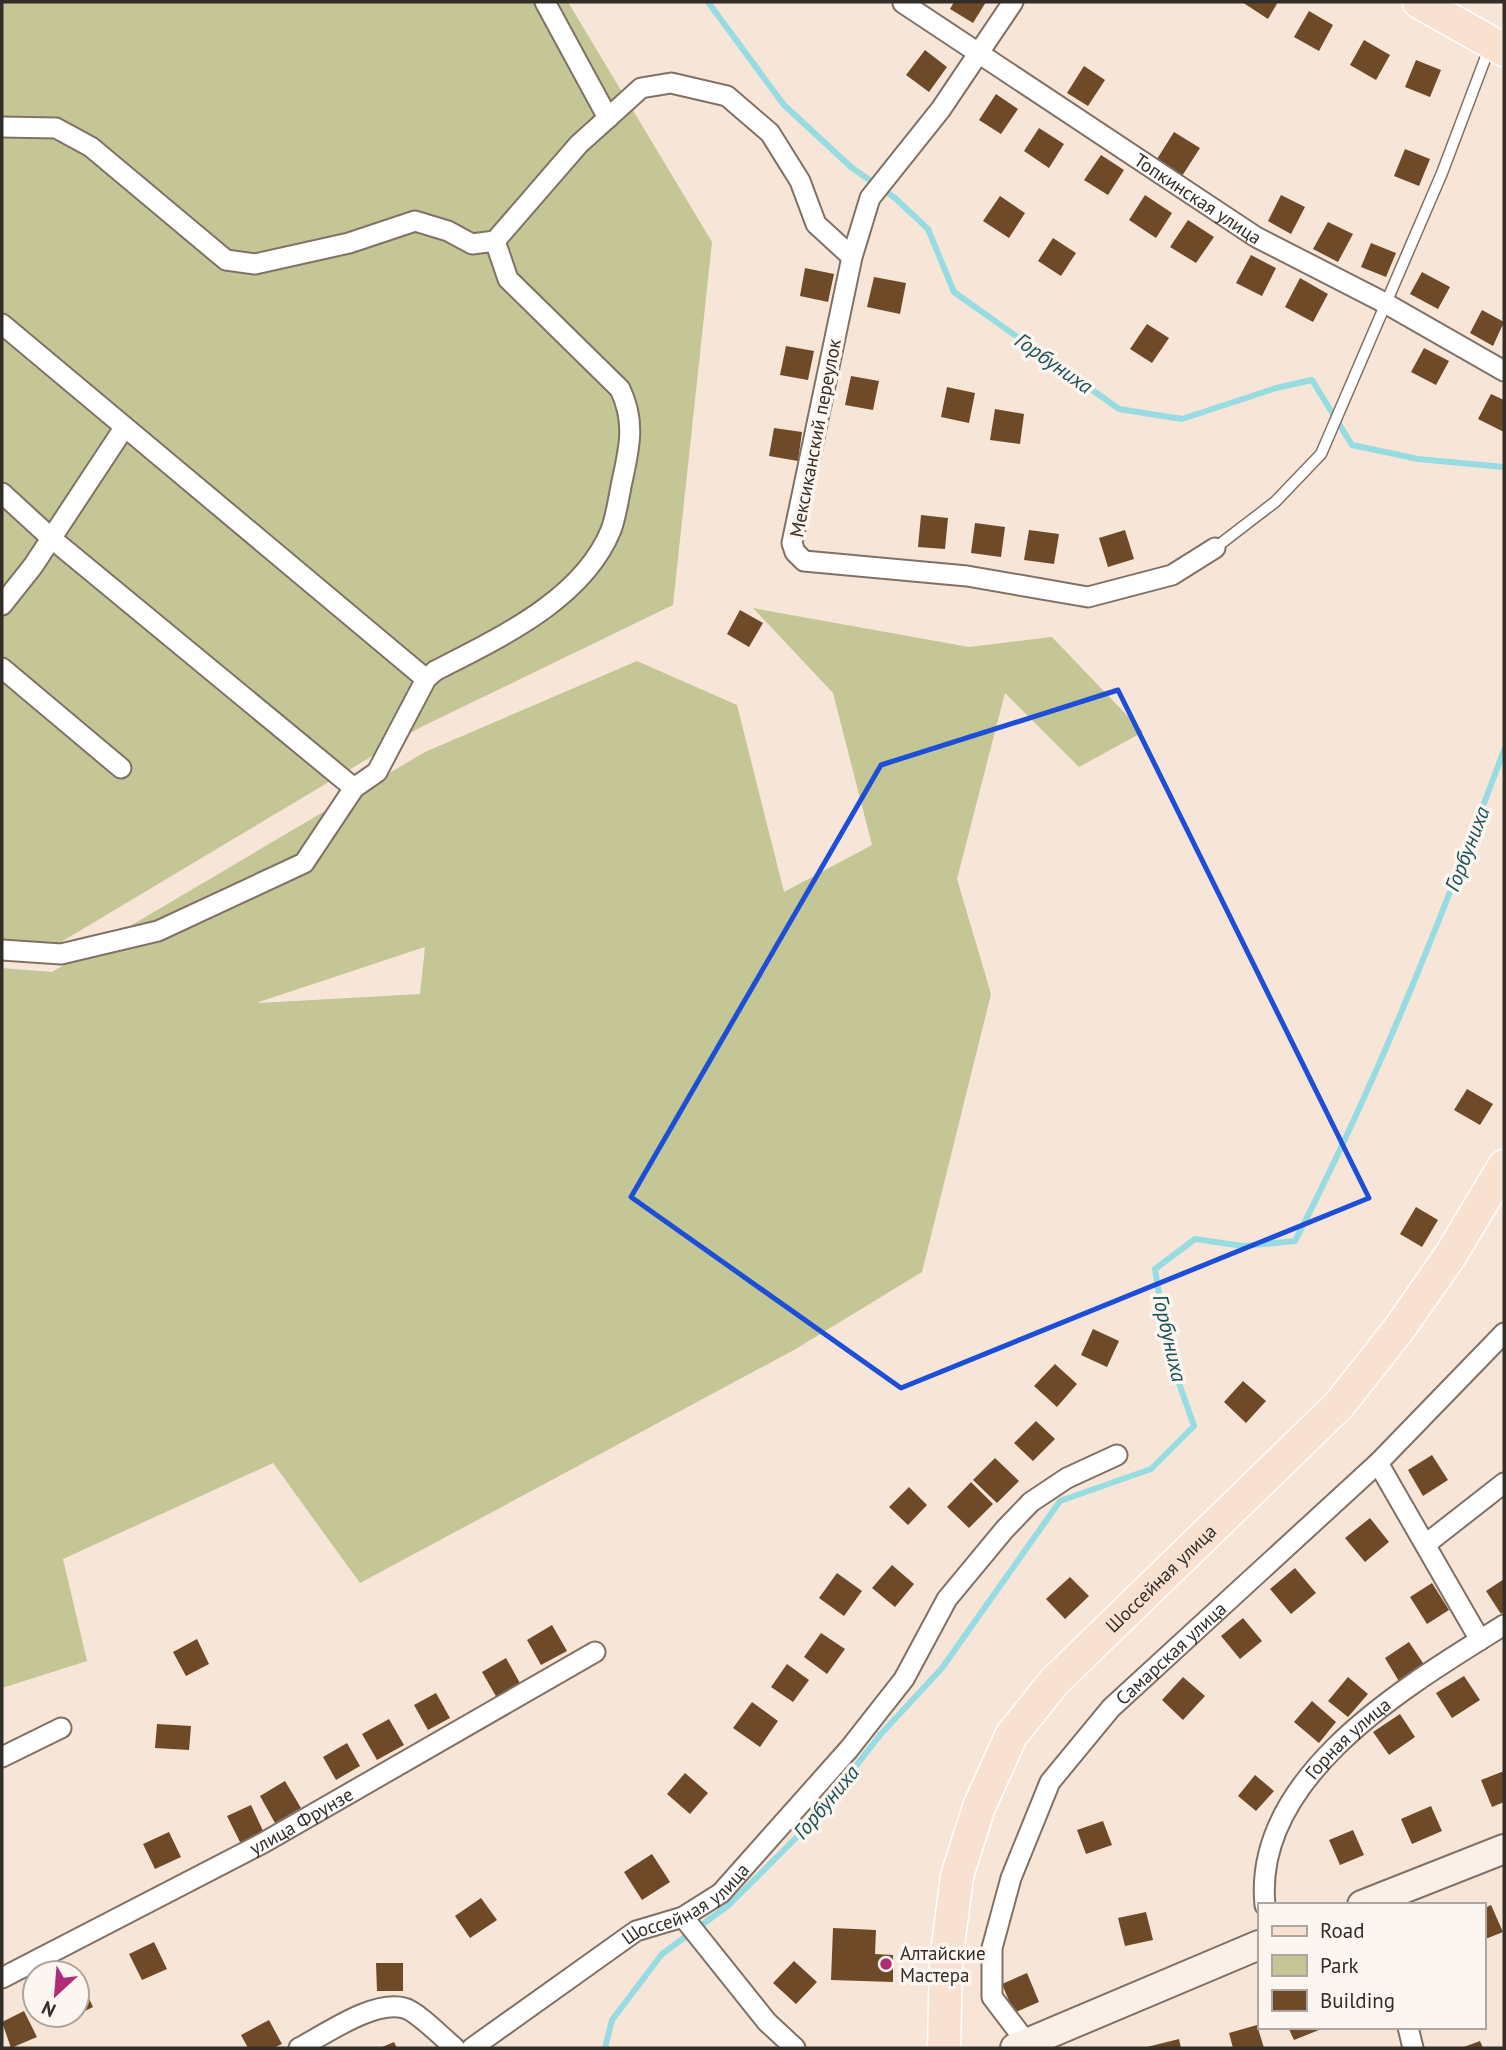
<svg xmlns="http://www.w3.org/2000/svg" width="1506" height="2050" font-family="'PT Sans',sans-serif">
<rect width="100%" height="100%" fill="#f7e6d8"/>
<path fill="#c4c795" fill-rule="evenodd" d="M2,2H568L712,242L673,605L419,728L51,948L2,946Z
M753,608L969,647L1052,637L1143,732L1079,767L1005,693L957,879L991,994L922,1272L794,1350L360,1583L273,1463L63,1559L87,1661L2,1688V968L52,972L425,752L637,661L737,705L784,892L872,845L833,693ZM425,947L420,994L259,1003V1002Z"/>
<g fill="none" stroke-linecap="round" stroke-linejoin="round">
<path stroke="#96dce2" stroke-width="6" d="M708,2L784,105L851,167L895,198L928,229L954,292L1119,409L1182,419L1276,388L1312,380L1352,445L1418,459L1504,467
M605,2048L612,2020L662,1954L729,1905L814,1820L880,1735L942,1668L1060,1501L1151,1469L1194,1426L1169,1355L1155,1269L1195,1239L1243,1246L1295,1241C1377,1082 1442,917 1504,750"/>
</g>
<path fill="#6f4a28" d="M954,2H986L973,23L950,9Z
M1242,2H1278L1268,19Z
M1309,11L1333,25L1319,51L1294,37Z
M1364,40L1390,55L1376,80L1350,65Z
M925,50L947,67L929,92L906,75Z
M1416,60L1441,70L1430,97L1405,87Z
M1084,66L1105,80L1088,106L1067,93Z
M996,94L1018,109L1001,134L979,120Z
M1039,128L1064,144L1049,168L1024,151Z
M1174,132L1200,148L1182,176L1157,159Z
M1405,149L1430,159L1419,186L1394,176Z
M1101,155L1124,170L1108,195L1084,180Z
M1145,195L1172,213L1156,238L1129,220Z
M1281,195L1305,207L1291,234L1268,221Z
M1000,196L1025,213L1009,238L983,221Z
M1188,220L1214,237L1196,263L1170,247Z
M1328,222L1353,234L1338,262L1313,249Z
M1053,238L1076,253L1061,276L1038,261Z
M1371,243L1396,253L1386,277L1361,267Z
M1251,255L1276,268L1262,296L1236,283Z
M805,268L834,274L828,302L800,296Z
M1422,272L1450,287L1438,309L1410,294Z
M874,277L906,283L900,314L867,307Z
M1300,278L1328,294L1313,322L1285,307Z
M1482,310L1504,322L1493,346L1470,333Z
M1147,324L1169,338L1152,363L1130,349Z
M786,346L814,351L808,380L780,375Z
M1424,348L1449,361L1436,385L1411,372Z
M851,376L879,381L873,410L845,405Z
M947,387L975,393L969,423L941,417Z
M1491,394L1504,400V432L1478,419Z
M995,409L1024,414L1020,444L990,440Z
M774,428L802,432L798,461L769,456Z
M921,515L948,518L945,549L918,547Z
M975,523L1005,527L1001,557L971,553Z
M1029,530L1059,534L1054,564L1024,560Z
M1125,530L1134,559L1108,567L1099,538Z
M740,610L763,623L749,647L727,634Z
M1467,1089L1493,1104L1480,1125L1454,1110Z
M1416,1207L1438,1220L1422,1247L1400,1234Z
M1093,1329L1119,1341L1107,1367L1081,1355Z
M1055,1364L1077,1384L1057,1407L1034,1386Z
M1243,1381L1266,1401L1246,1423L1224,1402Z
M1036,1421L1055,1439L1033,1461L1014,1443Z
M1432,1455L1448,1480L1423,1496L1408,1470Z
M995,1458L1019,1481L997,1503L973,1480Z
M971,1482L993,1504L969,1528L947,1507Z
M909,1487L927,1505L908,1525L889,1507Z
M1370,1518L1389,1542L1365,1562L1345,1538Z
M892,1565L914,1584L895,1607L872,1588Z
M1295,1568L1316,1593L1291,1614L1270,1589Z
M837,1573L862,1591L844,1616L819,1598Z
M1070,1577L1089,1596L1065,1619L1046,1599Z
M1504,1579V1611L1501,1614L1486,1591Z
M1432,1583L1449,1610L1427,1624L1410,1597Z
M1243,1618L1262,1641L1240,1659L1221,1636Z
M552,1625L567,1651L541,1665L527,1640Z
M821,1633L845,1649L827,1674L804,1657Z
M197,1639L209,1664L186,1676L173,1652Z
M1409,1642L1425,1666L1400,1683L1385,1658Z
M506,1658L521,1685L497,1698L482,1672Z
M787,1664L809,1680L793,1702L771,1687Z
M1464,1676L1480,1700L1452,1718L1436,1693Z
M1183,1677L1205,1696L1183,1720L1162,1700Z
M1348,1677L1368,1694L1348,1717L1328,1701Z
M436,1693L450,1718L428,1730L414,1705Z
M1312,1701L1336,1722L1319,1743L1294,1722Z
M752,1702L778,1721L760,1747L733,1728Z
M1400,1714L1415,1737L1389,1755L1373,1732Z
M389,1719L404,1745L377,1760L362,1734Z
M157,1724L191,1726L189,1750L155,1748Z
M347,1743L360,1766L336,1780L323,1757Z
M1504,1771V1802L1492,1807L1481,1780Z
M685,1773L708,1793L690,1814L667,1794Z
M1255,1775L1274,1791L1256,1811L1238,1796Z
M285,1781L301,1808L275,1823L260,1796Z
M251,1805L265,1835L242,1846L227,1816Z
M1431,1806L1442,1831L1412,1844L1401,1819Z
M1103,1821L1112,1845L1086,1854L1077,1830Z
M1353,1830L1364,1855L1340,1865L1329,1840Z
M169,1832L181,1857L155,1869L143,1844Z
M652,1854L670,1882L642,1900L624,1872Z
M481,1898L497,1920L470,1938L455,1916Z
M1491,1905L1503,1932L1483,1940V1909Z
M1146,1912L1153,1940L1125,1946L1118,1918Z
M833,1928L876,1930L875,1954L893,1955V1982L831,1980Z
M154,1942L167,1969L142,1980L129,1954Z
M794,1961L817,1982L796,2004L773,1983Z
M376,1963H403V1991H377Z
M1027,1973L1039,2002L1014,2013L1002,1984Z
M83,1986L93,2007L77,2015V1988Z
M24,2011L37,2037L11,2048L2,2022Z
M269,2020L282,2044L273,2048H248L241,2035Z
M1257,2025L1264,2048H1233L1229,2033Z
M1288,2027H1318L1319,2030L1294,2040Z
M1179,2039L1181,2048H1147V2047Z
M1480,2041L1483,2048H1461Z
M394,2042L397,2048H380Z"/>
<g fill="none" stroke-linecap="round" stroke-linejoin="round">
<defs>
<path id="lane" d="M1215,548L1275,502L1321,454L1442,173L1490,46"/>
<g id="street">
<path d="M545,2L608,118"/>
<path d="M1013,2L941,109L870,198L852,257L792,543L795,552L804,561L967,576L1088,597L1172,575L1215,548"/>
<path id="s1" d="M903,3L1256,237L1385,303L1504,371"/>
<path d="M2,127L56,128L91,147L226,260L255,264L349,243L415,221L448,231L472,244L495,241L579,144L608,118L641,88L671,83L727,96L770,133L800,181L816,224L852,257"/>
<path d="M2,324L426,679"/>
<path d="M2,493L51,538L354,788"/>
<path d="M2,605L33,566L124,428"/>
<path d="M2,668L121,768"/>
<path d="M2,950L61,954L158,931L304,863L354,788L377,772L426,679L435,671C498,638 582,601 611,530C617,514 619,494 623,477C630,445 635,420 620,389L508,279L495,241"/>
<path d="M1378,1463L1480,1640"/>
<path d="M1426,1544L1504,1483"/>
<path d="M2,1757L61,1728"/>
<path id="s2" d="M1265,1905C1252,1775 1410,1684 1504,1625"/>
<path d="M683,1917L767,2022L795,2048"/>
<path id="s3" d="M2,1978L263,1843L595,1652"/>
<path d="M1408,2027L1413,2048"/>
<path id="s4" d="M1027,2043L992,1997V1948L1011,1878L1050,1782L1111,1708L1378,1463L1504,1333"/>
<path d="M299,2048C326,2034 373,2000 404,2008C417,2011 444,2039 455,2048"/>
<path id="s5" d="M472,2048L636,1931L683,1917L721,1893L849,1749L904,1679L947,1599L1005,1529L1031,1502L1067,1478L1117,1455"/>
</g>
<path id="secondary" d="M1362,1905L1504,1849
M1015,2048L1259,1945"/>
<g id="primary">
<path d="M1419,2L1504,50"/>
<path id="s6" d="M944,2048L946,1961L957,1876L979,1807L1011,1736L1054,1682L1339,1405L1399,1329L1450,1256L1504,1166"/>
</g>
</defs>
<use href="#lane" stroke="#807165" stroke-width="13"/>
<use href="#street" stroke="#807165" stroke-width="23"/>
<use href="#secondary" stroke="#807165" stroke-width="32"/>
<use href="#primary" stroke="#fff" stroke-width="35"/>
<use href="#lane" stroke="#fff" stroke-width="10"/>
<use href="#street" stroke="#fff" stroke-width="19"/>
<use href="#secondary" stroke="#fbf0e8" stroke-width="28"/>
<use href="#primary" stroke="#f8e1d1" stroke-width="32"/>
</g>
<path fill="none" stroke="#1d4ed8" stroke-width="5" stroke-linejoin="round" d="M1118,690L1369,1198L901,1388L631,1197L881,765Z"/>
<circle fill="#b02c74" stroke="#fcf5f0" stroke-width="2.5" cx="886" cy="1964" r="7"/>
<g text-anchor="middle" dominant-baseline="central" stroke-width="7" stroke-linejoin="round" paint-order="stroke">
<g font-size="19" fill="#332d28" stroke="#fcf5f0">
<text stroke="none"><textPath href="#s1" startOffset="354">Топкинская улица</textPath></text>
<text transform="translate(815 438) rotate(-79)">Мексиканский переулок</text>
<text stroke="none"><textPath href="#s6" startOffset="541">Шоссейная улица</textPath></text>
<text stroke="none"><textPath href="#s4" startOffset="460">Самарская улица</textPath></text>
<text stroke="none"><textPath href="#s2" startOffset="194">Горная улица</textPath></text>
<text stroke="none"><textPath href="#s3" startOffset="338">улица Фрунзе</textPath></text>
<text stroke="none"><textPath href="#s5" startOffset="259">Шоссейная улица</textPath></text>
</g>
<g font-size="19" fill="#332d28" stroke="#fcf5f0" text-anchor="start">
<text x="900" y="1953">Алтайские<tspan x="900" dy="22">Мастера</tspan></text>
</g>
<g font-size="21" font-style="italic" fill="#175358" stroke="#fcf5f0">
<text transform="translate(1054 363) rotate(35)">Горбуниха</text>
<text transform="translate(1467 849) rotate(-69)">Горбуниха</text>
<text transform="translate(1170 1338) rotate(77)">Горбуниха</text>
<text transform="translate(826 1802) rotate(-50)">Горбуниха</text>
</g>
</g>
<rect width="1506" height="2050" fill="none" stroke="#332d28" stroke-width="7"/>
<rect x="1258" y="1903" width="228" height="126" fill="#fcf5f0" stroke="#aca5a0" stroke-width="2"/>
<rect x="1272" y="1926" width="35" height="10" fill="#f8e1d1" stroke="#aca5a0" stroke-width="2"/>
<text x="1320" y="1938" font-size="21" fill="#332d28">Road</text>
<rect x="1272" y="1955" width="35" height="21" fill="#c4c795" stroke="#aca5a0" stroke-width="2"/>
<text x="1320" y="1973" font-size="21" fill="#332d28">Park</text>
<rect x="1272" y="1990" width="35" height="21" fill="#6f4a28" stroke="#aca5a0" stroke-width="2"/>
<text x="1320" y="2008" font-size="21" fill="#332d28">Building</text>
<g transform="translate(56 1994) rotate(206)"><circle r="33" fill="#fcf5f0" stroke="#aca5a0" stroke-width="2"/>
<path d="M0-5L12 26L0 18L-12 26Z" fill="#b02c74"/>
<text y="-10" font-size="19" font-weight="bold" text-anchor="middle" fill="#332d28">N</text>
</g>
</svg>
